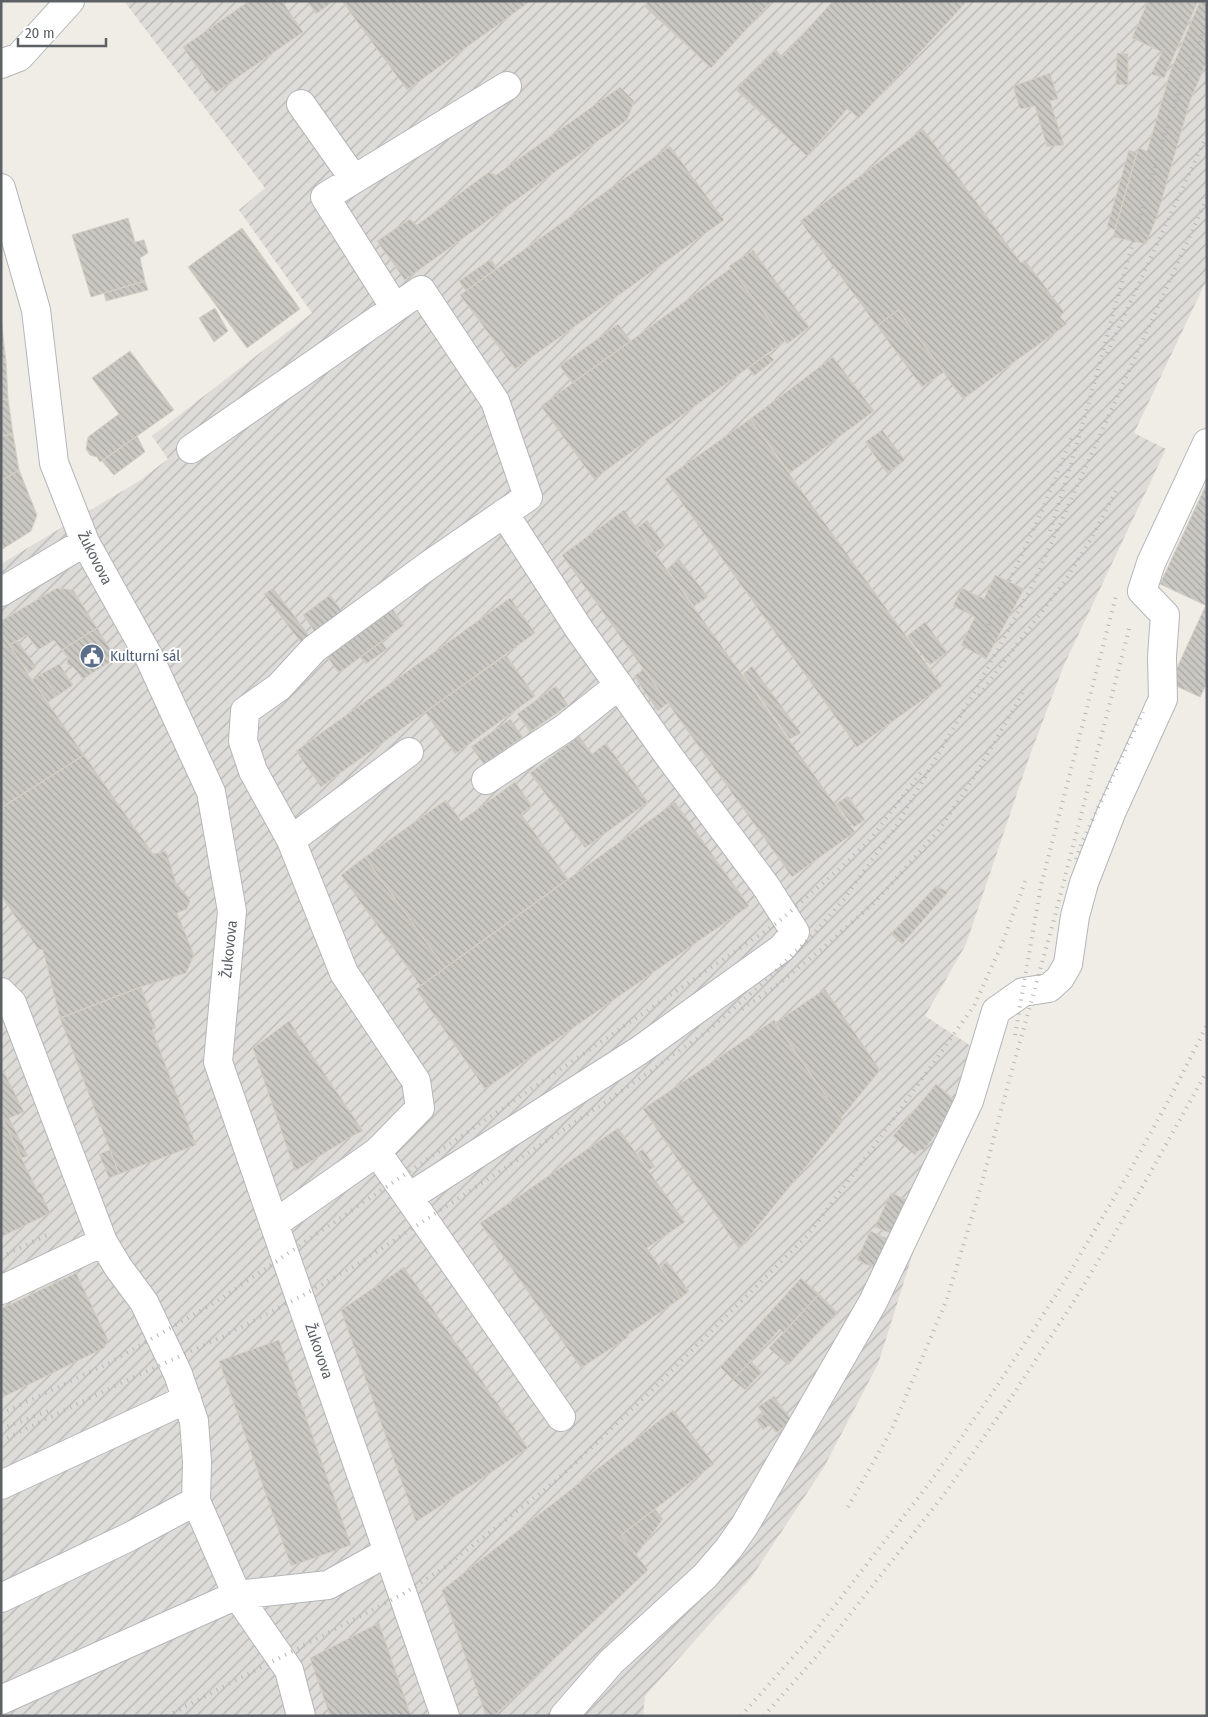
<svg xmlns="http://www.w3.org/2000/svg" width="1208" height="1717" font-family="'Fira Sans Condensed',sans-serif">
<defs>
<pattern id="industrial-furrows" width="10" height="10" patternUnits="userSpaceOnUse" patternTransform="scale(1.25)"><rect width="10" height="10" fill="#dedcd8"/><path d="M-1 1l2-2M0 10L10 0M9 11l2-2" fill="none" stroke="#b7b6b3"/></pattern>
<pattern id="building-back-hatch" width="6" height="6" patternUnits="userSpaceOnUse" patternTransform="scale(1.25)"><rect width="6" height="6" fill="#cac8c3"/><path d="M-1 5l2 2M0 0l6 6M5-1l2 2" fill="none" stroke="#a7a6a2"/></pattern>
</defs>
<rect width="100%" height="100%" fill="#efede6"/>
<path fill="url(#industrial-furrows)" d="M124,1H1207V279L1134,433L1166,449L1064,665L1030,755L966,944L925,1016L977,1050L878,1364L824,1467L751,1578L645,1696L643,1716H1V564L139,481L168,459L152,436L312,313L239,210L265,188Z"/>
<path fill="url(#building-back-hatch)" stroke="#d4d0c4" d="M249,1H282L303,32L215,93L183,47Z
M307,1H334L316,14Z
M342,1H526L528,3L407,90Z
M649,1H772L711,68L644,6Z
M833,1H948L958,11L859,118L847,109L807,156L736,90L776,49L782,57Z
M948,1H967L958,11Z
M1148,1H1198L1164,78L1151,74L1162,52L1132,38Z
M1200,1H1207V61L1190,101L1157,216L1146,244L1113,237L1138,148L1147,151L1171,70Z
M1117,53L1128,54V85L1116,84Z
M1050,73L1058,99L1050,101L1064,145L1047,147L1035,106L1020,109L1013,86Z
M620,87L634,101L627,120L405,280L377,241L410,219L417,225L489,172L496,175Z
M923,129L1021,263L1025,260L1064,312L1060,317L1067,324L963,399L898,310L877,326L800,221Z
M670,146L724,220L515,369L460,295Z
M1129,150L1137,153L1115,230L1107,227Z
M128,218L135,242L144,240L148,253L140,258L145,281L91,297L72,235Z
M242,228L300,309L247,348L188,267Z
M753,250L809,327L787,344L729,266Z
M491,259L497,268L466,291L459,281Z
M731,268L785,341L594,479L541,406Z
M145,281L148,290L106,301L104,293Z
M215,308L228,331L214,342L199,318Z
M898,310L944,372L922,387L877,326Z
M618,324L631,341L572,383L560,366Z
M1,326H2L6,362L1,363Z
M130,351L174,410L100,462L97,457L90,455L86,449L88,437L119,414L92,378Z
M768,354L774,360L754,376L748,368Z
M833,357L874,411L790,473L750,419Z
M6,362L8,399L1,400V363Z
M8,399L13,434L1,436V400Z
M750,419L942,686L857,747L665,479Z
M882,430L905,460L887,473L865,442Z
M13,434L19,470L1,481V436Z
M137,436L145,452L114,475L102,461Z
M19,470L37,515L31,531L1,550V481Z
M1207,483V606L1160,584Z
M624,510L855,832L792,877L562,555Z
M647,520L665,546L655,553L637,528Z
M679,559L708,597L694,606L667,569Z
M995,575L1024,589L986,659L961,645L975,617L953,606L962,588L984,599Z
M57,588L73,590L97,628L62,650L54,640L38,650L27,635L9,645L1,632V621Z
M273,588L311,638L302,644L264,594Z
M330,595L343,613L316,633L303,615Z
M510,598L535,633L321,787L296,751Z
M1206,605L1207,683L1200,697L1170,683Z
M391,607L404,625L339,673L326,655Z
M925,622L947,652L930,665L907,636Z
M97,628L116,658L83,679L74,668L67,664L68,658L62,650Z
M1,632L32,680L84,755L1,808Z
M18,641L36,667L29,673L9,645Z
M381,642L387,649L366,664L360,657Z
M506,655L535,696L455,754L425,712Z
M59,664L73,685L57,696L41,674Z
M752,666L801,733L790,739L743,674Z
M644,669L668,703L658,711L634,676Z
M41,674L57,696L48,702L32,680Z
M556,686L568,705L530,732L517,714Z
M510,719L523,737L484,764L471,747Z
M579,736L592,754L606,743L648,802L585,848L530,773Z
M84,755L153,854L166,851L176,883L188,897L190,901L187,909L177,913L194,955L186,973L141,987L60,1018L43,950L38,949L1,896V808Z
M515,782L532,806L521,814L568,879L445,968L365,857L446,800L461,821Z
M848,796L865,820L854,827L836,804Z
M675,802L749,906L485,1089L416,989Z
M365,857L445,968L418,988L420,985L341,875Z
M936,886L948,892L902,944L891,934Z
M141,987L156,1028L152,1030L196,1145L119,1174L60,1018Z
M825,989L880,1070L841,1118L775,1023Z
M774,1020L843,1121L739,1249L643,1109Z
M289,1021L363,1131L354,1135L295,1171L253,1048Z
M4,1072L24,1112L9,1118L28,1156L22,1158L1,1116V1073Z
M936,1084L957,1102L941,1123L942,1126L924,1150H919L915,1155L893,1136Z
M1,1116L38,1192L41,1193L50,1213L1,1237Z
M618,1128L685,1222L647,1248L681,1298L627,1335V1338L581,1368L480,1223Z
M643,1149L655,1167L649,1170L637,1153Z
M110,1150L119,1174L109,1178L99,1154Z
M891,1193L910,1201L895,1235L875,1227Z
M870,1231L888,1239L874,1268L857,1260Z
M667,1261L689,1291L681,1298L660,1267Z
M404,1267L528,1448L416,1522L341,1310Z
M76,1273L108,1340L104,1348L1,1398V1309Z
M801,1278L819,1294L784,1333L780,1329L733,1380L720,1367Z
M819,1294L837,1312L788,1365L769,1348Z
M279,1340L351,1545L291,1566L219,1361Z
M751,1361L762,1372L745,1390L733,1380Z
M774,1396L792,1421L776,1433L770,1425L763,1430L756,1420L764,1414L758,1407Z
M673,1410L714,1464L621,1535L648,1570L494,1716H486L442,1590Z
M655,1509L663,1519L636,1555L621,1535Z
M379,1623L411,1716H330L310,1658Z"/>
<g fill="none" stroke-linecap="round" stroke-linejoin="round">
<defs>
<path id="minor" d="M1,64L19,57L70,1
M301,104L354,179
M1,188L36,310L54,463L85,542L149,657L211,792L232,911L218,1062L445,1716
M395,308L325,197L507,86
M191,449L421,290L495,401L528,497L429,565L314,649L279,687L245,711L243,741L253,771L291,840L344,973L416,1081L420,1108L377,1152
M1,592L85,542
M486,780L565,728L619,685
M291,840L409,752
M1,992L12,1003L103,1242L118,1267L144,1302L178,1374L194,1421L197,1462L196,1501L129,1537L1,1598
M409,1197L640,1050L782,948L795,932L765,885L668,755L579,629L504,513
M274,1224L377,1152L561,1417
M1,1290L103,1242
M1,1485L187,1399
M1,1700L237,1595L196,1501
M301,1716L289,1670L237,1595L328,1585L388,1552
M564,1716L611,1662L705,1576L729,1548L745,1525L873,1302L969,1101L996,1011L1023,992L1049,988L1060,978L1068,964L1075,916L1084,883L1111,813L1163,699L1162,657L1165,615L1142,591L1151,563L1207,443"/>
</defs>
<use href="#minor" stroke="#b3b6ba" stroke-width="30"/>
<use href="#minor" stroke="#fff" stroke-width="28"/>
<path stroke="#b4b5b6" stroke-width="4" stroke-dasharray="1 6" stroke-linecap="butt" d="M1107,353L1207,135
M1050,531C1096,390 1128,245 1175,104C1184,77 1196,50 1207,23
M1200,591L1207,576
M983,638L1043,509L1072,436
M979,695L1065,581L1092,537L1118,487
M1076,859L1082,842L1143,712
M742,1009L775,987L823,948L876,901L939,830L973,779L1024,691
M1015,1035L1041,885L1117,592
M1,1257L47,1235
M1,1414L109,1363L216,1302L777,923L838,870L869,841L922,771
M1,1429L53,1409
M1,1441L119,1384L222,1337L300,1297L358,1264L606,1102L709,1030L768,978L809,939L844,899L897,825L978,686L1032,586L1207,198
M848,1507L892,1429L947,1299L980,1190L1006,1092L1055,916L1130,625
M167,1716L403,1594L445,1567L557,1480L648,1394L807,1236L872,1149L974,1006L1002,944L1026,879
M741,1716L809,1639L931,1481L997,1386L1061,1287L1127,1176L1172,1094L1207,1025
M764,1716L822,1650L946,1492L1011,1398L1076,1298L1144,1184L1207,1071"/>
</g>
<defs>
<symbol id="civic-disc" viewBox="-11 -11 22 22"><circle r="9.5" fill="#5c6f8a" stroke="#fff"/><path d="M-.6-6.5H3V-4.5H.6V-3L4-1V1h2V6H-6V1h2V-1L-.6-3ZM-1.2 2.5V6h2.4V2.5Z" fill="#fff"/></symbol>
</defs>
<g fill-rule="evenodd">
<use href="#civic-disc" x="78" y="642" width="28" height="28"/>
</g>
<g text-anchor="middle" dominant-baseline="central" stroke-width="4" stroke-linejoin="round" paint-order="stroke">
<g font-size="15" fill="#5d6166" stroke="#fff">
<text transform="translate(95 558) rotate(63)">Žukovova</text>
<text transform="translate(229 949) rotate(-84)">Žukovova</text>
<text transform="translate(319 1351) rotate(71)">Žukovova</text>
</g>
<g font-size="15" fill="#4e5e75" stroke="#fff" text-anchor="start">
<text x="110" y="656">Kulturní sál</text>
</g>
</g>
<rect width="1208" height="1717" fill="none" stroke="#5d6166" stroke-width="5"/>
<path d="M18 38v8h88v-8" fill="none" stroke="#5d6166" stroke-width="2.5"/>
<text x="25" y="38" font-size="15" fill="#5d6166" stroke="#ffffff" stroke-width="4" paint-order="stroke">20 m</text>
</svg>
